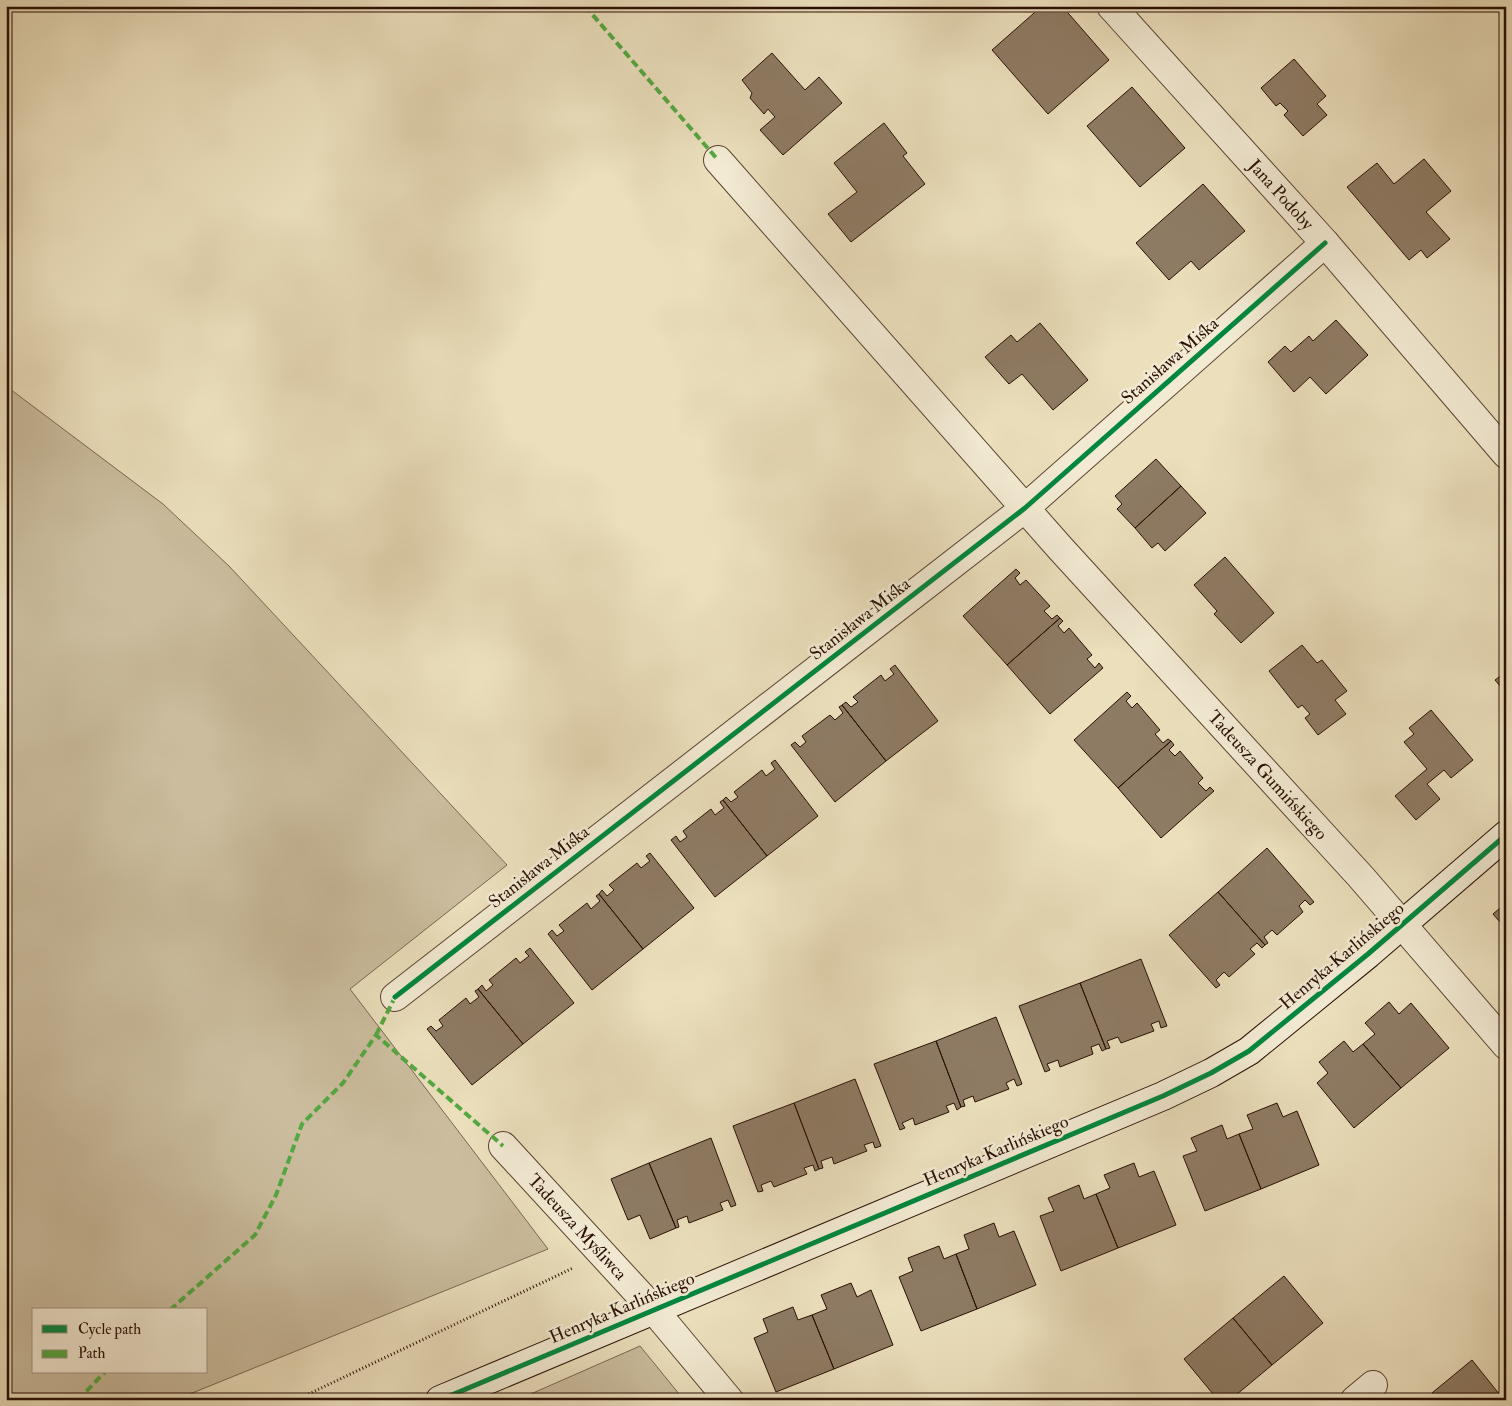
<svg xmlns="http://www.w3.org/2000/svg" width="1512" height="1406" font-family="'IM FELL Double Pica',serif">
<rect width="100%" height="100%" fill="#ebdfbc"/>
<filter id="stains"><feTurbulence type="fractalNoise" baseFrequency=".004" numOctaves="4"/><feColorMatrix values="0 0 0 0 .2 0 0 0 0 .09 0 0 0 0 .02 0 0 0 .5 -.17"/></filter>
<radialGradient id="worn" r=".72"><stop offset=".6" stop-color="#630" stop-opacity="0"/><stop offset="1" stop-color="#630" stop-opacity=".3"/></radialGradient>
<path fill="#cabc9d" stroke="#7a6650" fill-rule="evenodd" d="M6,386L163,504L229,566L507,865L350,989L548,1249L175,1400H6ZM34,1310H206V1372H34Z
M640,1346L684,1400H517Z"/>
<path fill="#8e7b64" stroke="#290f04" d="M1042,6H1062L1109,60L1048,114L992,50Z
M772,53L805,90L819,77L842,103L783,155L760,130L775,117L768,109L764,114L750,98L752,93L742,80Z
M1294,59L1326,96L1317,104L1327,115L1303,136L1284,115L1288,111L1280,103L1276,106L1261,88Z
M1132,87L1185,148L1140,187L1087,126Z
M884,123L907,153L903,156L925,184L851,242L828,214L857,192L834,163Z
M1424,159L1451,191L1426,212L1450,239L1427,258L1421,250L1409,260L1347,187L1377,163L1394,184Z
M1203,184L1245,231L1199,270L1191,261L1169,280L1136,243Z
M1336,320L1368,355L1326,394L1310,377L1294,392L1268,362L1285,346L1291,352L1309,336L1313,341Z
M1040,323L1088,380L1053,410L1022,374L1009,384L985,357L1011,335L1017,342Z
M1156,459L1181,486L1135,528L1117,509L1122,504L1115,496Z
M1181,486L1206,513L1165,551L1158,543L1152,548L1135,528Z
M1225,557L1274,613L1241,643L1214,614L1217,611L1194,585Z
M1016,569L1020,573L1015,578L1020,585L1026,580L1050,606L1044,611L1052,619L1057,615L1060,618L1007,665L963,616Z
M1060,618L1063,621L1058,626L1064,633L1069,628L1092,655L1087,659L1095,668L1099,663L1103,668L1050,714L1007,665Z
M1302,645L1317,663L1322,660L1347,691L1335,700L1346,714L1318,735L1305,718L1310,714L1302,705L1298,708L1269,671Z
M895,665L938,721L886,761L842,705L846,702L851,707L858,702L853,697L881,675L885,681L894,674L890,669Z
M1506,672V693L1495,680Z
M1127,692L1131,696L1126,701L1132,708L1137,703L1160,730L1155,734L1163,743L1168,739L1171,741L1118,788L1074,740Z
M842,705L886,761L835,802L791,745L795,742L800,747L806,742L802,736L830,715L835,720L843,713L839,707Z
M1431,710L1473,760L1451,778L1444,770L1427,784L1440,799L1416,820L1395,796L1427,769L1404,742L1414,734L1409,728Z
M1171,741L1174,745L1169,750L1175,756L1180,751L1203,778L1198,783L1206,791L1210,787L1214,791L1161,838L1118,788Z
M775,760L818,816L767,856L723,800L726,797L731,802L738,797L734,792L762,770L766,776L775,769L771,763Z
M723,800L767,856L715,897L671,840L676,836L680,842L687,837L683,831L711,809L715,815L724,808L720,802Z
M1267,848L1314,902L1310,905L1305,900L1299,906L1303,912L1277,935L1272,930L1264,937L1268,943L1265,945L1218,892Z
M650,853L694,908L643,949L599,894L602,890L607,896L614,890L609,885L637,863L641,868L650,861L646,856Z
M1218,892L1265,945L1262,948L1257,943L1250,949L1255,954L1229,977L1224,972L1216,980L1220,985L1216,988L1169,935Z
M599,894L643,949L592,990L548,934L552,930L557,936L564,931L559,925L587,903L591,909L600,901L596,896Z
M1506,903V929L1493,914Z
M530,948L574,1003L523,1044L478,989L482,985L486,991L493,985L489,980L516,958L520,963L529,956L525,952Z
M1141,959L1167,1026L1161,1028L1159,1021L1151,1024L1154,1031L1121,1043L1118,1037L1107,1041L1110,1048L1106,1049L1080,983Z
M1080,983L1106,1049L1102,1051L1099,1044L1091,1047L1093,1054L1060,1067L1058,1060L1047,1064L1050,1070L1045,1072L1019,1006Z
M478,989L523,1044L472,1085L427,1029L431,1026L436,1031L443,1026L439,1020L466,998L470,1004L479,997L475,991Z
M1389,1002L1399,1014L1411,1003L1449,1048L1401,1088L1363,1044L1375,1034L1365,1023Z
M996,1017L1022,1084L1017,1086L1014,1079L1006,1083L1009,1089L975,1102L973,1096L963,1100L965,1106L961,1107L936,1041Z
M936,1041L961,1107L957,1110L954,1103L946,1106L949,1112L915,1125L913,1118L902,1123L905,1128L900,1130L874,1064Z
M1344,1041L1353,1052L1363,1044L1401,1088L1354,1128L1317,1083L1328,1073L1319,1062Z
M855,1079L881,1146L875,1148L873,1142L864,1145L867,1151L834,1164L832,1157L821,1161L823,1168L819,1169L794,1103Z
M794,1103L819,1169L815,1171L813,1165L804,1168L807,1174L774,1187L771,1181L761,1185L763,1191L758,1192L733,1126Z
M1277,1103L1283,1117L1297,1111L1319,1165L1261,1189L1239,1134L1253,1129L1247,1115Z
M1222,1125L1227,1139L1239,1134L1261,1189L1205,1211L1183,1156L1197,1151L1191,1138Z
M711,1138L736,1205L731,1207L728,1200L720,1203L723,1210L689,1223L687,1216L677,1220L679,1227L676,1228L649,1163Z
M649,1163L676,1228L650,1239L640,1215L628,1220L611,1179Z
M1134,1163L1139,1177L1154,1171L1176,1225L1118,1248L1096,1194L1110,1188L1104,1175Z
M1079,1185L1084,1199L1096,1194L1118,1248L1061,1271L1040,1216L1054,1211L1048,1198Z
M994,1223L999,1237L1014,1231L1036,1285L977,1309L956,1254L969,1249L964,1235Z
M939,1246L944,1259L956,1254L977,1309L921,1331L899,1277L913,1271L908,1258Z
M1284,1276L1323,1323L1272,1365L1233,1318Z
M851,1283L857,1297L871,1290L893,1345L834,1369L812,1315L827,1309L821,1295Z
M793,1307L798,1320L812,1315L834,1369L776,1392L754,1338L768,1332L763,1319Z
M1233,1318L1272,1365L1230,1400H1218L1184,1359Z
M1472,1360L1504,1400H1437L1432,1393Z"/>
<g fill="none" stroke-linecap="round" stroke-linejoin="round">
<defs>
<g id="street">
<path id="s1" d="M1111,6L1325,243L1506,454"/>
<path id="s2" d="M718,160L1061,549L1361,877L1506,1045"/>
<path d="M395,997L1025,508L1325,243"/>
<path id="s3" d="M503,1146L653,1309L729,1400"/>
<path d="M1355,1400L1373,1385"/>
</g>
<path id="secondary" d="M440,1400L1163,1096L1211,1073L1249,1051L1368,954L1506,835"/>
</defs>
<use href="#street" stroke="#5a4332" stroke-width="30"/>
<use href="#secondary" stroke="#290f04" stroke-width="30"/>
<path stroke="#290f04" stroke-width="3" stroke-dasharray="1 2.5" stroke-linecap="butt" d="M296,1400L573,1268"/>
<use href="#street" stroke="#f2ead3" stroke-width="28"/>
<use href="#secondary" stroke="#f2ead3" stroke-width="28"/>
<path stroke="#53a840" stroke-width="4" stroke-dasharray="8 4" stroke-linecap="butt" d="M585,6L718,160
M376,1035L395,997
M170,1310L255,1235L276,1195L302,1124L343,1083L376,1035L503,1146
M78,1400L105,1372"/>
<defs>
<path id="cycleway" d="M395,997L1025,508L1325,243
M440,1400L1163,1096L1211,1073L1249,1051L1368,954L1506,835"/>
</defs>
<use href="#cycleway" stroke="#f2ead3" stroke-width="8"/>
<use href="#cycleway" stroke="#00873e" stroke-width="5"/>
</g>
<g text-anchor="middle" dominant-baseline="central" stroke-width="5" stroke-linejoin="round" paint-order="stroke">
<g font-size="18" fill="#290f04" stroke="#f2ead3">
<text stroke="none"><textPath href="#s1" startOffset="254">Jana Podoby</textPath></text>
<text transform="translate(1170 361) rotate(-41)">Stanisława Miśka</text>
<text transform="translate(860 619) rotate(-38)">Stanisława Miśka</text>
<text stroke="none"><textPath href="#s2" startOffset="825">Tadeusza Gumińskiego</textPath></text>
<text transform="translate(539 867) rotate(-38)">Stanisława Miśka</text>
<text transform="translate(1342 956) rotate(-40)">Henryka Karlińskiego</text>
<text transform="translate(996 1151) rotate(-23)">Henryka Karlińskiego</text>
<text stroke="none"><textPath href="#s3" startOffset="110">Tadeusza Myśliwca</textPath></text>
<text transform="translate(622 1308) rotate(-23)">Henryka Karlińskiego</text>
</g>
</g>
<rect width="1512" height="1406" fill="none" stroke="#ebdfbc" stroke-width="25"/>
<rect x="8" y="8" width="1497" height="1391" fill="none" stroke="#290f04" stroke-width="2.5"/>
<rect x="12" y="12" width="1487" height="1381" fill="none" stroke="#290f04"/>
<rect x="32" y="1308" width="175" height="65" fill="#f2ead3" stroke="#a29280"/>
<rect x="42" y="1325" width="25" height="8" fill="#00873e" stroke="#a29280"/>
<text x="78" y="1334" font-size="15" fill="#290f04">Cycle path</text>
<rect x="42" y="1350" width="25" height="8" fill="#53a840" stroke="#a29280"/>
<text x="78" y="1358" font-size="15" fill="#290f04">Path</text>
<rect width="100%" height="100%" filter="url(#stains)"/>
<rect width="100%" height="100%" fill="url(#worn)"/>
</svg>
